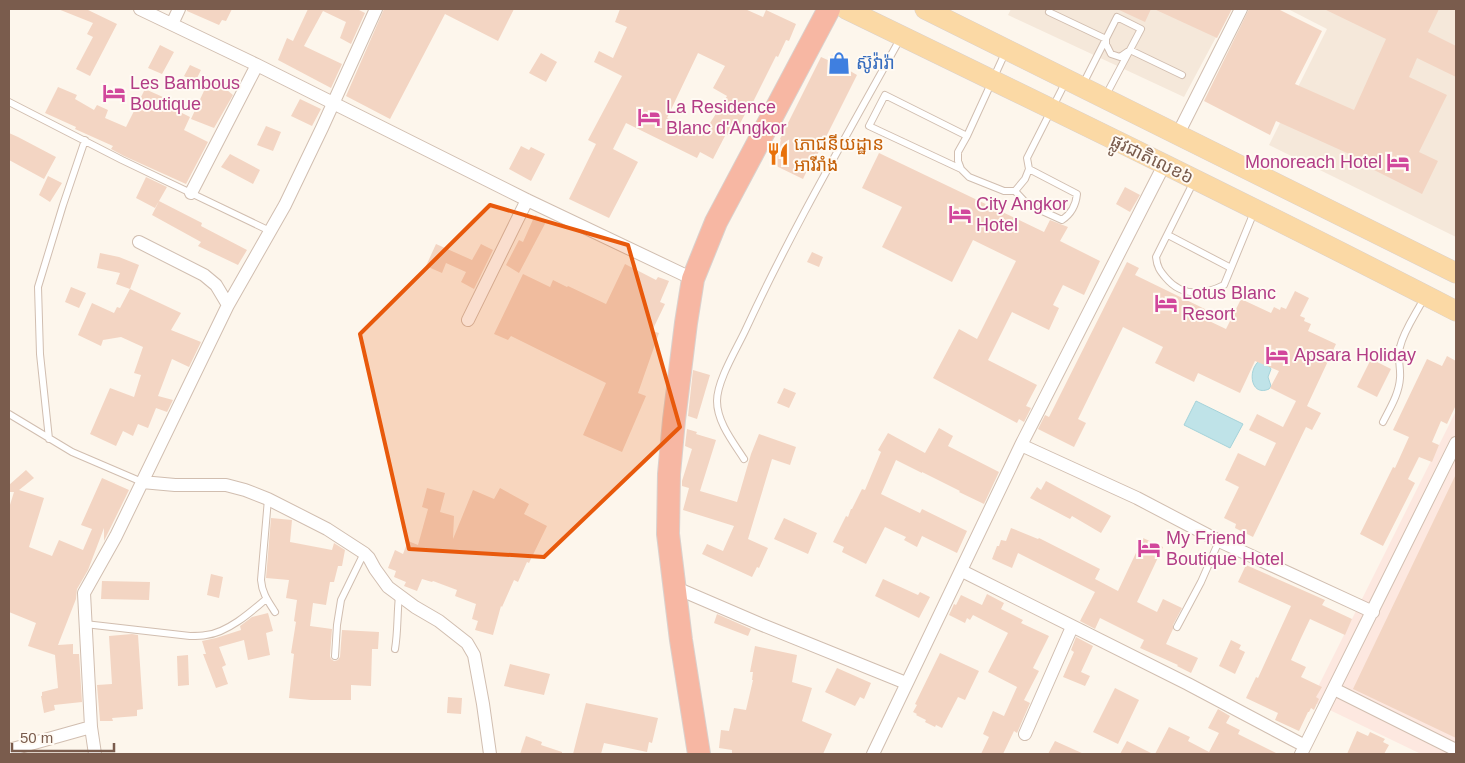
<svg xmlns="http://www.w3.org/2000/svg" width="1465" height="763" font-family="Arial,'Noto Sans Khmer',sans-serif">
<rect width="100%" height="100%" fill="#fdf6ec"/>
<path fill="#f5e8da" d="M1011,9H1231L1184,97L1008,15Z
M1288,9H1456V237L1269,145L1327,29Z"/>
<path fill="#fde8e0" d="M1456,411V754H1421L1311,701Z"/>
<path fill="#bfe3e8" stroke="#a5d3da" d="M1259,361L1268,364L1271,369L1268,377L1271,386L1269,389C1251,397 1247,371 1259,361Z
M1196,401L1243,424L1230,448L1184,425Z"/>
<path fill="#f3d5c3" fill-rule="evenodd" d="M58,9H86L117,24L90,76L76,69L93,37L87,34L93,23Z
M187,9H232L226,21L222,20L219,25L187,11Z
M308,9H357L365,13L351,44L340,38L346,22L323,11L304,46L342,64L331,88L278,60L287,38L293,41Z
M384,9H514L498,41L445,14L390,119L346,96Z
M620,9H745L763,17L766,10L796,24L789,41L786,40L778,57L776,56L752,104L751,103L737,129L735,128L730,136L726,134L713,159L700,152L697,158L626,123L613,149L638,162L609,218L569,199L596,144L588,140L622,76L594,62L599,51L613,58L627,27L615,22ZM698,53L725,66L713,88L727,96L702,136L667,118Z
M1117,9H1151L1145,22Z
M1154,9H1232L1217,38Z
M1249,9H1278L1322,31L1295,84L1354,110L1386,39L1324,9H1439L1428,32L1456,46V77L1417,58L1409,77L1447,95L1419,152L1438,161L1422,194L1374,170L1376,166L1276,121L1270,135L1204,101Z
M160,45L174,52L162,74L148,68Z
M541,53L557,62L546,82L529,73Z
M832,55L847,63L845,68L857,75L816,157L814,156L803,179L770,163L781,140L780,139L821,57L830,61Z
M190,65L201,70L195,82L184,76Z
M209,80L217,84L220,81L228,85L227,90L233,95L214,128L191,119Z
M58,87L77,95L75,99L94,110L97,105L108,110L105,118L126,127L145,89L174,102L176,110L190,117L184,130L208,142L186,184L124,156L111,149L113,146L75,129L76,127L45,113Z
M300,99L321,109L312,126L291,116Z
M266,126L281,132L273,151L257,145Z
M9,133L18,137L56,157L44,179L9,160Z
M521,146L529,150L531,147L545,154L531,181L509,169Z
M879,153L1044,232L1050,220L1068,227L1060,241L1100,261L1084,295L1063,285L1053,305L1059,308L1049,330L1012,312L988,360L1037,385L1026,406L1031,408L1024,422L1019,419L1017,423L933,378L959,329L977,339L1016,261L973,240L952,282L882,247L902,207L862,188Z
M230,154L260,170L253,184L221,167Z
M48,176L62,183L50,202L39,195Z
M146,177L167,187L155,208L136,198Z
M1125,187L1140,195L1130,212L1116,204Z
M159,201L202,223L201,226L247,250L238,265L198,246L201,242L152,215Z
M535,215L547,220L519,273L506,265L519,240L523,242Z
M436,244L472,260L481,244L493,250L474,289L461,282L466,272L446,263L442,273L426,266Z
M812,252L823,257L819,267L807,262Z
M100,253L119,257L139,265L130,289L181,313L171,330L201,342L189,367L172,359L158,396L173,400L167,412L156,408L148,428L138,424L133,436L123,431L116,446L90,434L110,388L134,397L141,375L134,373L143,347L121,337L103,340L101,346L78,335L92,303L114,313L117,307L120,308L130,289L116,284L120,273L97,268Z
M1127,262L1139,268L1135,275L1211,312L1207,320L1226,329L1241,299L1271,313L1274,307L1280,310L1281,307L1286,309L1295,291L1309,298L1300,316L1305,318L1304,321L1311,324L1308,331L1336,344L1307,406L1321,413L1312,430L1306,427L1253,537L1235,528L1236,524L1224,518L1239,487L1225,480L1238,453L1265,466L1276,443L1249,430L1257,414L1283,427L1296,401L1270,388L1279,371L1255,361L1240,393L1198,373L1194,382L1155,363L1163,347L1123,327L1078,419L1086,423L1074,447L1038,429L1045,415L1049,417Z
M625,264L656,280L658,277L669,281L660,302L665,304L652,331L659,333L638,393L646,396L622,452L583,435L606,383L511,336L508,340L494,334L523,274L550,287L553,280L567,287L568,286L606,304Z
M71,287L86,293L79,308L65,302Z
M1447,356L1456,361V405L1447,424L1441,421L1432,442L1439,445L1432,462L1419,457L1408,479L1415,483L1383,546L1360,534L1393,467L1395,468L1409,437L1393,430L1427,359L1442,366Z
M1371,359L1391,369L1377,397L1357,387Z
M693,370L710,375L697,419L688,416Z
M784,388L796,393L789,408L777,403Z
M939,428L953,436L948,446L999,472L984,504L959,492L960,491L922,472V473L896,460L881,494L920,513L922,509L967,531L957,553L922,536L917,547L904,540L906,537L885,527L866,564L842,552L844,547L833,542L846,516L848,517L851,509H852L862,489L865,490L881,452L878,450L888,433L925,453Z
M687,429L697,432L696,434L716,440L700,491L737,502L751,454L759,434L796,447L790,465L772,459L748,539L768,548L759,568L757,567L752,577L702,554L707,544L723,551L734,526L683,510L689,488L682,486V481L692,449L685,446Z
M26,470L34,478L19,490L44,498L29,547L52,556L59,540L83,550L92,529L81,525L102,478L129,490L104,541V528L88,570L77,589L76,599L58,645L73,644V654H79L82,702L54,705L55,710L44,713L41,696H42V692L58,688L55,655L28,646L36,623L9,612V508L14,492H9V485Z
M1456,474V738L1353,689Z
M1046,481L1111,516L1101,533L1072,516L1070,519L1030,498L1037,487L1041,490Z
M427,488L445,493L440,512L454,516L453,539L473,490L494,499L500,488L529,504L524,514L547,526L529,563L527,562L518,582L514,580L502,607L501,606L493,635L475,630L478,621L472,619L476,604L455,596L457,590L433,581L432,582L422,579L417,591L404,586L406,582L394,577L396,571L388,568L395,550L403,554L408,541L418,545L428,509L422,507Z
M271,518L292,520L290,542L332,550L334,543L345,550L342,566H338L334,582H330L326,605L313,603L310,626L332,629L330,656L331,659L334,661L338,660L340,657L342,630L379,632L378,649H372L371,686L351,685V700H311L289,698L294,654L291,653L296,622L294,621L297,600L286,598L289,580L266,578Z
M784,518L817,533L808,554L774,539Z
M1011,528L1038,539L1039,538L1100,569L1095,579L1118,591L1143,538L1163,547L1137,602L1157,612L1163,599L1182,608L1173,625V629L1166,644L1198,658L1191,673L1177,666L1178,665L1140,648L1144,640L1100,618L1095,629L1080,621L1095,592L1018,553L1012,568L992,559L997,546H999L1001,540L1006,541Z
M1246,565L1325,600L1322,605L1352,619L1345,635L1310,619L1301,638L1291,660L1306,667L1301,677L1322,687L1316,697L1319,699L1314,710L1311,708L1309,712H1308L1299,731L1275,720L1278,713L1246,698L1256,677L1258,678L1291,606L1238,582Z
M211,574L223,577L219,598L207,595Z
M883,579L918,595L920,592L930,597L919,618L875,596Z
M102,581L150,582L149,600L101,599Z
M987,594L1004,603L1001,609L1023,620L1021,623L1049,636L1033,668L1039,671L1024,700L1030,703L1017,733L1014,731L1003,754H981L989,737L983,734L993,711L1004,716L1017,687L988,672L1008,633L973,615L970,620L967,618L965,623L949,615L954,604L956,605L961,595L982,605Z
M268,613L273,631L266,633L270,655L248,660L244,640L219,647L226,665L222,667L228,684L216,688L203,654H206L202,641L216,638L241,630L240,626L252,617Z
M717,614L751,629L748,636L714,623Z
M132,634L138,635L143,709L137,710V716L112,718L113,721H100L97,685L112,684L109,636Z
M1076,637L1093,646L1081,672L1090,676L1085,686L1063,677L1074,652L1071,650Z
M1231,640L1241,645L1239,649L1245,652L1235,674L1219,666Z
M755,646L797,655L792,682L812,688L802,721L832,734L823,754H732V750L719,748L721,730L729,731L734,708L746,710L753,680H752L753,672H750Z
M940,653L979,671L965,700L958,697L942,728L936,725L935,727L925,722L926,720L916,715L917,714L913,712L917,705L915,704Z
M188,655L189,685L178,686L177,656Z
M510,664L550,674L544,695L504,686Z
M837,668L871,683L864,699L860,697L855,706L825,692Z
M1115,688L1139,700L1118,744L1093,732Z
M448,697L462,698L461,714L447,713Z
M586,703L658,718L652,743L649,742L647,752L604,743L601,754H573Z
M1218,709L1230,716L1226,723L1240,730L1238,734L1278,754H1155L1169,727L1190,737L1188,741L1209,752L1219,733L1208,728Z
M1357,731L1368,736L1370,732L1385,739L1383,742L1389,745L1384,754H1347Z
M526,736L542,742L541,745L562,752V754H520Z
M1055,741L1084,754H1048Z
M1127,741L1153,754H1120Z"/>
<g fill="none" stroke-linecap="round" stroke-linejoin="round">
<defs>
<path id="lane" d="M1049,12L1106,39V44L1111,54L1120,57L1130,50L1182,75
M1005,53L967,136L958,152V161L961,169L969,177L1004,191H1015L1025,179L1029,169L1027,158L1065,83
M1083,84L1117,17L1141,29L1105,97
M9,102L122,160L270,231
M961,169L869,126L885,95L967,136
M1194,181L1156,257C1157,267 1160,271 1166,278C1182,297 1204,295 1224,285L1254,212
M1015,191L1027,204L1062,220C1071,214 1076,204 1077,194L1029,169
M1168,235L1231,268
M9,414L72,452L142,482
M1383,422C1390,408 1399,394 1400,378C1401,368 1397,357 1400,347C1404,330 1416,314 1424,298
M49,439L40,354L38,287L63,205L85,140
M744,459C733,442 717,422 717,401C717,381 736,350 745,331C791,231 847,135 900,39
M268,499L261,580C262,593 268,601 275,612
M85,624L190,636C196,636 201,636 206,635C227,633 251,612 266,599
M1177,627L1201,582L1219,541
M395,649C398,632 397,614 399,596
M335,656L337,625L341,600L364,553"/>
<path id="street" d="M140,9L257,65L527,200L693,279
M172,24L179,9
M1178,134L1241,9
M191,193L257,65
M139,242L204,275L216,285L228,305
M468,320L527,200
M1021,445L1137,498L1219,541L1373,612
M142,482L175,485H226L245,490L268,499L327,529L364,553L369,558L375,569L388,587L415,607L439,621L467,643L474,655L483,704L490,754
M962,571L1188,684L1305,746
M674,587L760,624L906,683
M1334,689L1456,750
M1025,734L1072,627
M9,750L91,727
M95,754L91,727L84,593L116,536L228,305L285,205L322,128L376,9
M873,754L1021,445L1164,165
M1301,754L1456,443"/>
<path id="primary" d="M846,9C1050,108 1254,207 1456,311
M925,9L1456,273"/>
<path id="highway" d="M699,754L681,640L668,534L669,474L674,420L686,323L693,279L716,222L829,9"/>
</defs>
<use href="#lane" stroke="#d1beb0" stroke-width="8"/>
<use href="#street" stroke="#d1beb0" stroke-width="14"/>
<use href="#primary" stroke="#dad1cd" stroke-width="21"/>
<use href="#highway" stroke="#dad1cd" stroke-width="24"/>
<use href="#lane" stroke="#fff" stroke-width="6"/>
<use href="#street" stroke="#fff" stroke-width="12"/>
<use href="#primary" stroke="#fbd9a5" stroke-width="20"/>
<use href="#highway" stroke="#f7b7a3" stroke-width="22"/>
</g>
<path fill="#e8590c" fill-opacity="0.2" stroke="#e8590c" stroke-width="4" stroke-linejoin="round" d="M490,205L628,245L680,427L544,557L409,549L360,334Z"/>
<defs>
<symbol id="shop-bare" viewBox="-9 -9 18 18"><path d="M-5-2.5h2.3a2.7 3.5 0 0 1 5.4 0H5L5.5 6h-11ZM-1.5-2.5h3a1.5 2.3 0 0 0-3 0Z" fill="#3f7fe0" stroke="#fffaf3" stroke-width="2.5" paint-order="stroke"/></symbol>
<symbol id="hotel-bare" viewBox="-9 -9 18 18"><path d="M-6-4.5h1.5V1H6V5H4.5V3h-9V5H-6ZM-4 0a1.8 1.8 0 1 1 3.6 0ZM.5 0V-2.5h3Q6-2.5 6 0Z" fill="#d1479c" stroke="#fffaf3" stroke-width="2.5" paint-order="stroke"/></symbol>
<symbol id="restaurant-bare" viewBox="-9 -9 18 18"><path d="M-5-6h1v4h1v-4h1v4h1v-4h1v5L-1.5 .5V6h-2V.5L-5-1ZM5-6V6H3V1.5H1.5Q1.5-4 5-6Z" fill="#e8710a" stroke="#fffaf3" stroke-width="2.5" paint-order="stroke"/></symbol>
</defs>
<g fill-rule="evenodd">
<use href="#shop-bare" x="823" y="47" width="32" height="32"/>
<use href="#hotel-bare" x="98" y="77" width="32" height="32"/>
<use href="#hotel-bare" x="633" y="101" width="32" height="32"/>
<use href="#restaurant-bare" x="762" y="138" width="32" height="32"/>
<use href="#hotel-bare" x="1382" y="146" width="32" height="32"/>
<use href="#hotel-bare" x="944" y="198" width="32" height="32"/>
<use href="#hotel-bare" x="1150" y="287" width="32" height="32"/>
<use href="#hotel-bare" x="1261" y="339" width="32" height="32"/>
<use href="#hotel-bare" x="1133" y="532" width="32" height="32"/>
</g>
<g text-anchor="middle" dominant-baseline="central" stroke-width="4" stroke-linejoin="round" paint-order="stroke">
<g font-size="18" fill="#366cbe" stroke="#fffaf3" text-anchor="start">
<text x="856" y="63">ស៊ូវ៉ារ៉ា</text>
</g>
<g font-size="18" fill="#b23c85" stroke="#fffaf3" text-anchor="start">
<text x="130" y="83">Les Bambous<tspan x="130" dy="21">Boutique</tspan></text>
<text x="666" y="107">La Residence<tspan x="666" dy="21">Blanc d'Angkor</tspan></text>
<text x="1382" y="162" text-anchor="end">Monoreach Hotel</text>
<text x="976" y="204">City Angkor<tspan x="976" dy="21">Hotel</tspan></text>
<text x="1182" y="293">Lotus Blanc<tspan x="1182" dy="21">Resort</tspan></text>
<text x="1294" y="355">Apsara Holiday</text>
<text x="1166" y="538">My Friend<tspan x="1166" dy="21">Boutique Hotel</tspan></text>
</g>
<g font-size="18" fill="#c56008" stroke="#fffaf3" text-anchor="start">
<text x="794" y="144">ភោជនីយដ្ឋាន<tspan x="794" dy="21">អារីរាំង</tspan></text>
</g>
<g font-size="18" fill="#7a5c4d" stroke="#fffaf3">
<text transform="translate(1152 159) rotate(26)">ផ្លូវជាតិលេខ៦</text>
</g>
</g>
<rect width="1465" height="763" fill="none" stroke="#7a5c4d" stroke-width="20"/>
<path d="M12 743v8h102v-8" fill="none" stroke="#7a5c4d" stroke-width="2.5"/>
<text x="20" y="743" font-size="15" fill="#7a5c4d" stroke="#fffaf3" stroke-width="4" paint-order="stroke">50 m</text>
</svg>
